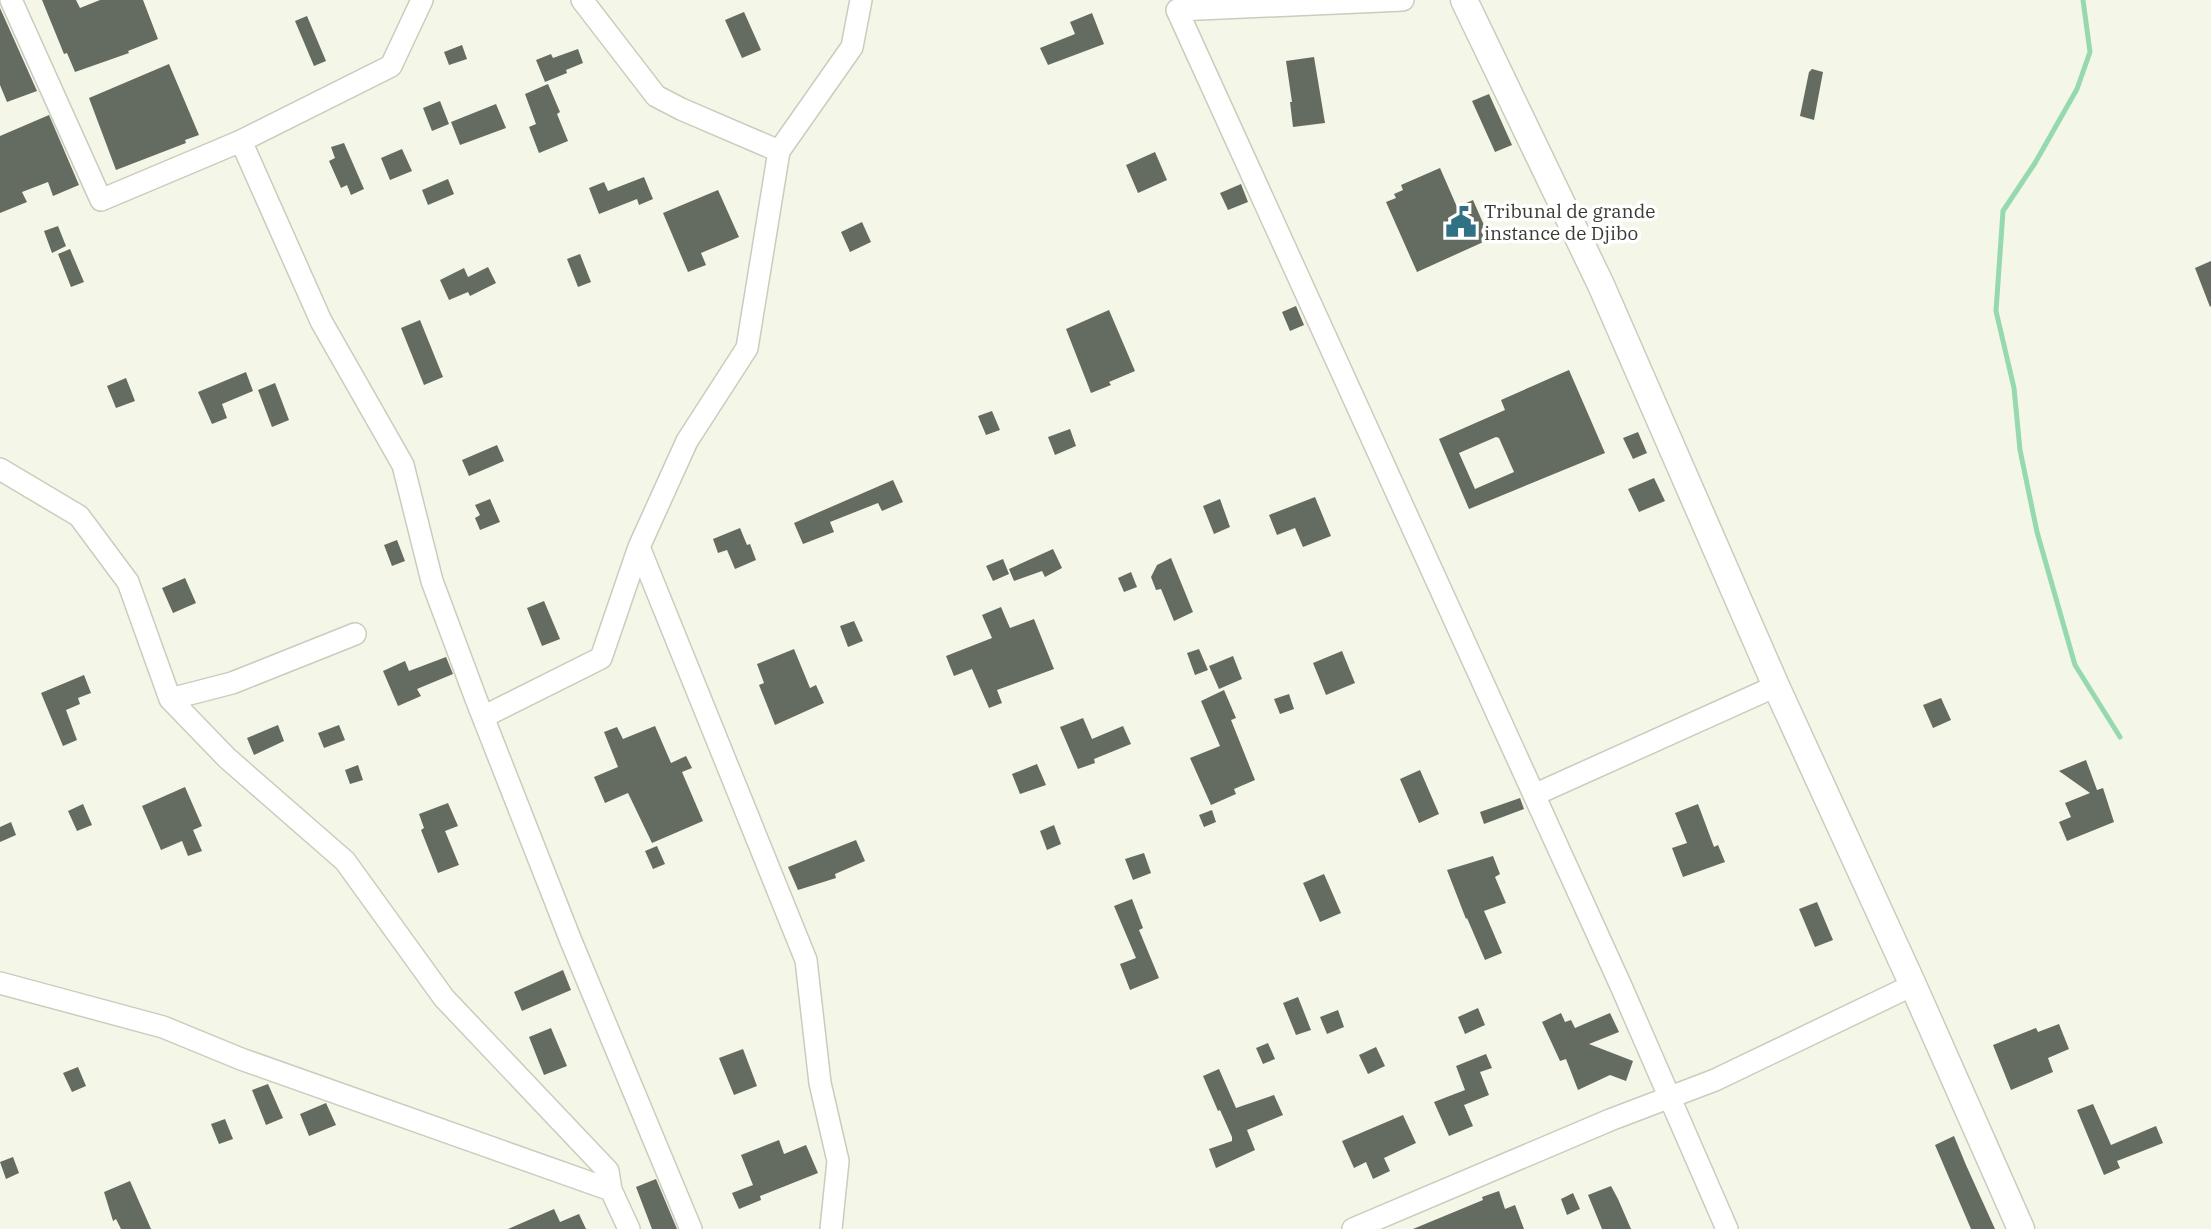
<svg xmlns="http://www.w3.org/2000/svg" width="2211" height="1229" font-family="'IBM Plex Serif',serif">
<rect width="100%" height="100%" fill="#f4f6e7"/>
<g fill="none" stroke-linecap="round" stroke-linejoin="round">
<path stroke="#96d9af" stroke-width="5" d="M2083,0L2090,52L2077,89L2035,163L2003,211L1996,311L2014,388L2020,450L2037,532L2075,665L2120,737"/>
</g>
<path fill="#646b60" fill-rule="evenodd" d="M42,0H76L80,8L100,0H143L158,39L128,51L129,53L75,72L67,53L64,54Z
M0,8L37,91L7,102L0,85Z
M744,12L761,50L742,58L725,20Z
M1092,13L1104,44L1048,65L1040,48L1075,34L1070,22Z
M307,16L326,61L314,66L295,21Z
M462,45L467,59L449,65L444,52Z
M578,49L583,63L566,70L567,73L545,82L536,60L551,54L553,58Z
M1314,57L1325,123L1293,127L1290,102H1292L1286,61Z
M169,64L199,135L185,140L186,143L116,170L89,98Z
M1812,69L1823,72L1814,120L1800,116L1809,72Z
M548,84L560,112L557,114L568,141L539,153L529,127L536,124L525,94Z
M1489,94L1512,145L1495,152L1472,101Z
M440,101L449,124L432,131L423,108Z
M496,104L506,128L460,145L451,122Z
M49,115L79,185L53,196L48,182L22,192L27,202L0,213V136Z
M344,143L364,189L351,195L347,185L341,188L329,161L335,158L331,147Z
M402,149L412,171L390,180L381,158Z
M1155,152L1167,180L1138,193L1126,165Z
M1440,168L1457,207L1473,200L1490,239L1417,272L1386,202L1396,198L1394,194L1403,190L1401,185Z
M644,177L653,199L639,205L637,199L599,214L589,188L604,182L608,191Z
M448,179L454,194L428,205L422,190Z
M1241,184L1248,202L1228,210L1220,193Z
M718,190L739,237L701,253L706,265L688,272L663,213Z
M862,222L871,242L850,252L841,232Z
M58,226L66,246L52,253L44,231Z
M70,249L84,282L71,287L58,254Z
M580,254L591,282L578,287L567,259Z
M2211,261V306L2210,307L2195,268Z
M488,267L496,283L470,296L468,292L449,300L440,280L464,268L468,277Z
M1296,306L1304,325L1290,331L1282,312Z
M1109,310L1135,371L1109,382L1111,385L1091,393L1066,329Z
M420,320L443,377L424,385L401,328Z
M1569,370L1605,453L1469,509L1439,439L1505,410L1501,400ZM1496,437L1499,438L1514,472L1475,489L1459,453Z
M246,372L253,391L222,404L227,418L212,424L198,392Z
M126,378L135,401L116,408L107,386Z
M275,383L289,420L272,427L258,390Z
M992,411L1000,430L986,435L978,416Z
M1070,429L1076,446L1055,455L1048,437Z
M1638,432L1647,453L1633,459L1623,438Z
M497,445L504,461L469,476L462,460Z
M1654,478L1665,501L1639,512L1628,489Z
M893,480L903,502L882,511L878,503L830,522L834,532L803,544L794,523Z
M1315,497L1331,536L1303,547L1295,528L1277,535L1269,515Z
M490,499L500,522L480,530L475,518L480,515L475,505Z
M1220,499L1230,527L1214,534L1203,506Z
M740,528L747,545L750,544L756,560L735,569L727,550L718,553L713,539Z
M397,540L405,561L392,566L384,545Z
M1053,549L1062,568L1045,577L1042,571L1014,581L1009,569Z
M1171,558L1193,612L1174,621L1161,589L1156,590L1151,577L1157,565Z
M1003,559L1009,574L993,581L986,566Z
M1131,572L1137,587L1124,592L1118,578Z
M185,578L196,603L173,613L162,588Z
M544,601L560,639L542,646L527,608Z
M1001,607L1010,628L1034,619L1054,669L997,690L1002,703L989,708L972,669L954,676L946,656L992,638L982,615Z
M854,621L863,641L848,647L840,626Z
M794,649L810,688L816,685L824,703L775,725L759,685L764,683L757,664Z
M1199,649L1208,670L1195,675L1187,653Z
M1342,651L1355,683L1326,695L1313,663Z
M1233,656L1242,679L1219,689L1209,666Z
M446,657L453,674L417,689L421,696L398,706L383,671L405,661L409,671Z
M84,675L91,693L78,698L80,704L66,710L77,740L63,746L41,693Z
M1224,690L1236,718L1231,720L1255,780L1234,789L1236,794L1211,805L1190,758L1220,746L1201,701Z
M1289,694L1294,709L1280,714L1274,699Z
M1941,698L1951,720L1933,728L1923,705Z
M1083,718L1092,739L1123,726L1131,744L1094,759L1095,763L1078,769L1060,727Z
M278,725L284,741L254,755L247,738Z
M339,725L345,740L324,748L318,733Z
M655,726L671,763L686,756L692,768L682,772L703,821L652,843L628,793L605,803L594,777L618,767L604,732L617,727L623,739Z
M2086,760L2097,790L2103,788L2114,822L2067,841L2059,822L2071,817L2065,803L2090,793L2059,771Z
M1037,764L1046,785L1020,794L1012,774Z
M358,765L363,780L350,784L345,770Z
M1420,770L1439,814L1419,823L1400,779Z
M185,787L202,826L193,830L202,851L188,856L182,841L161,850L142,806Z
M1520,798L1524,809L1484,824L1480,812Z
M448,803L458,826L445,831L459,865L438,873L421,830L424,828L419,814Z
M83,804L92,825L77,831L68,811Z
M1698,804L1714,847L1718,845L1725,862L1683,877L1672,848L1687,843L1675,813Z
M1212,810L1216,822L1204,827L1199,815Z
M11,822L16,835L0,842V827Z
M1054,825L1061,844L1047,850L1040,831Z
M856,840L865,861L835,874L836,878L798,890L788,867Z
M657,846L665,864L653,869L645,851Z
M1144,853L1151,873L1133,880L1125,859Z
M1493,856L1500,874L1495,877L1506,903L1484,911L1502,953L1485,960L1467,918L1466,919L1447,870Z
M1324,874L1341,913L1320,922L1303,883Z
M1132,899L1143,928L1139,930L1159,978L1130,990L1120,964L1136,958L1114,906Z
M1817,902L1833,940L1815,947L1799,909Z
M563,970L571,990L522,1011L514,992Z
M1298,997L1311,1030L1296,1035L1283,1003Z
M1478,1008L1485,1025L1465,1034L1458,1017Z
M1338,1010L1344,1027L1327,1034L1320,1017Z
M1561,1013L1565,1022L1571,1020L1575,1028L1610,1013L1619,1032L1589,1044L1633,1061L1626,1081L1610,1075L1578,1090L1566,1059L1560,1061L1542,1022Z
M2059,1024L2069,1049L2048,1058L2053,1072L2011,1090L1993,1045L2036,1028L2038,1032Z
M551,1028L567,1066L544,1075L529,1037Z
M1268,1043L1275,1059L1263,1064L1256,1048Z
M1376,1047L1385,1066L1368,1074L1359,1055Z
M743,1049L757,1086L734,1095L719,1058Z
M1486,1054L1492,1068L1480,1072L1489,1095L1464,1105L1473,1126L1449,1136L1434,1102L1465,1090L1456,1066Z
M78,1067L86,1086L72,1092L63,1073Z
M1219,1069L1236,1108L1274,1095L1283,1115L1247,1130L1255,1150L1216,1168L1209,1149L1232,1141V1137L1220,1110L1218,1111L1203,1076Z
M268,1084L283,1118L266,1125L252,1090Z
M326,1103L336,1125L309,1136L300,1114Z
M2093,1104L2111,1145L2156,1126L2163,1143L2117,1161L2120,1168L2104,1175L2077,1110Z
M1403,1115L1416,1143L1384,1158L1390,1171L1373,1179L1366,1162L1354,1168L1342,1141Z
M225,1119L233,1139L219,1144L211,1124Z
M1954,1136L1966,1165L1995,1229H1971L1935,1145Z
M779,1140L784,1154L806,1145L818,1173L760,1196L761,1200L739,1209L732,1193L753,1185L741,1155Z
M13,1157L19,1173L6,1179L0,1162Z
M656,1179L677,1229H652L636,1187Z
M130,1181L151,1229H121L116,1219L113,1221L104,1192Z
M1611,1186L1618,1199L1631,1229H1602L1588,1195Z
M1499,1191L1505,1209L1515,1205L1524,1229H1413L1483,1200L1482,1197Z
M1573,1193L1580,1209L1567,1215L1561,1199Z
M554,1209L560,1222L579,1214L586,1229H508Z"/>
<g fill="none" stroke-linecap="round" stroke-linejoin="round">
<defs>
<path id="minor" d="M11,0L101,200L241,141L321,321L403,465L432,581L476,699L571,941L691,1229
M582,0L656,96L681,109L779,151
M1403,0L1177,10L1621,986L1727,1229
M241,141L391,66L422,0
M0,469L79,516L128,582L170,699L227,758L345,861L444,998L608,1171L611,1190L629,1229
M170,699L232,683L355,634
M483,717L601,658L639,547
M1534,795L1776,686
M0,983L163,1027L241,1059L611,1190
M831,1229L838,1161L820,1083L806,960L639,547L687,441L747,348L779,151L852,47L861,0
M1353,1229L1610,1120L1715,1080L1913,985"/>
<path id="major" d="M1464,0L1601,285L1776,686L1913,985L2021,1229"/>
</defs>
<use href="#minor" stroke="#caccbd" stroke-width="24"/>
<use href="#major" stroke="#caccbd" stroke-width="29"/>
<use href="#minor" stroke="#fff" stroke-width="21"/>
<use href="#major" stroke="#fff" stroke-width="26"/>
</g>
<defs>
<symbol id="civic-bare" viewBox="-9 -9 18 18"><path d="M-.6-6.5H3V-4.5H.6V-3L4-1V1h2V6H-6V1h2V-1L-.6-3ZM-1.2 2.5V6h2.4V2.5Z" fill="#307184" stroke="#fff" stroke-width="2.5" paint-order="stroke"/></symbol>
</defs>
<g fill-rule="evenodd">
<use href="#civic-bare" x="1439" y="200" width="44" height="44"/>
</g>
<g text-anchor="middle" dominant-baseline="central" stroke-width="7" stroke-linejoin="round" paint-order="stroke">
<g font-size="19" fill="#393a34" stroke="#fff" text-anchor="start">
<text x="1484" y="211">Tribunal de grande<tspan x="1484" dy="22">instance de Djibo</tspan></text>
</g>
</g>
</svg>
